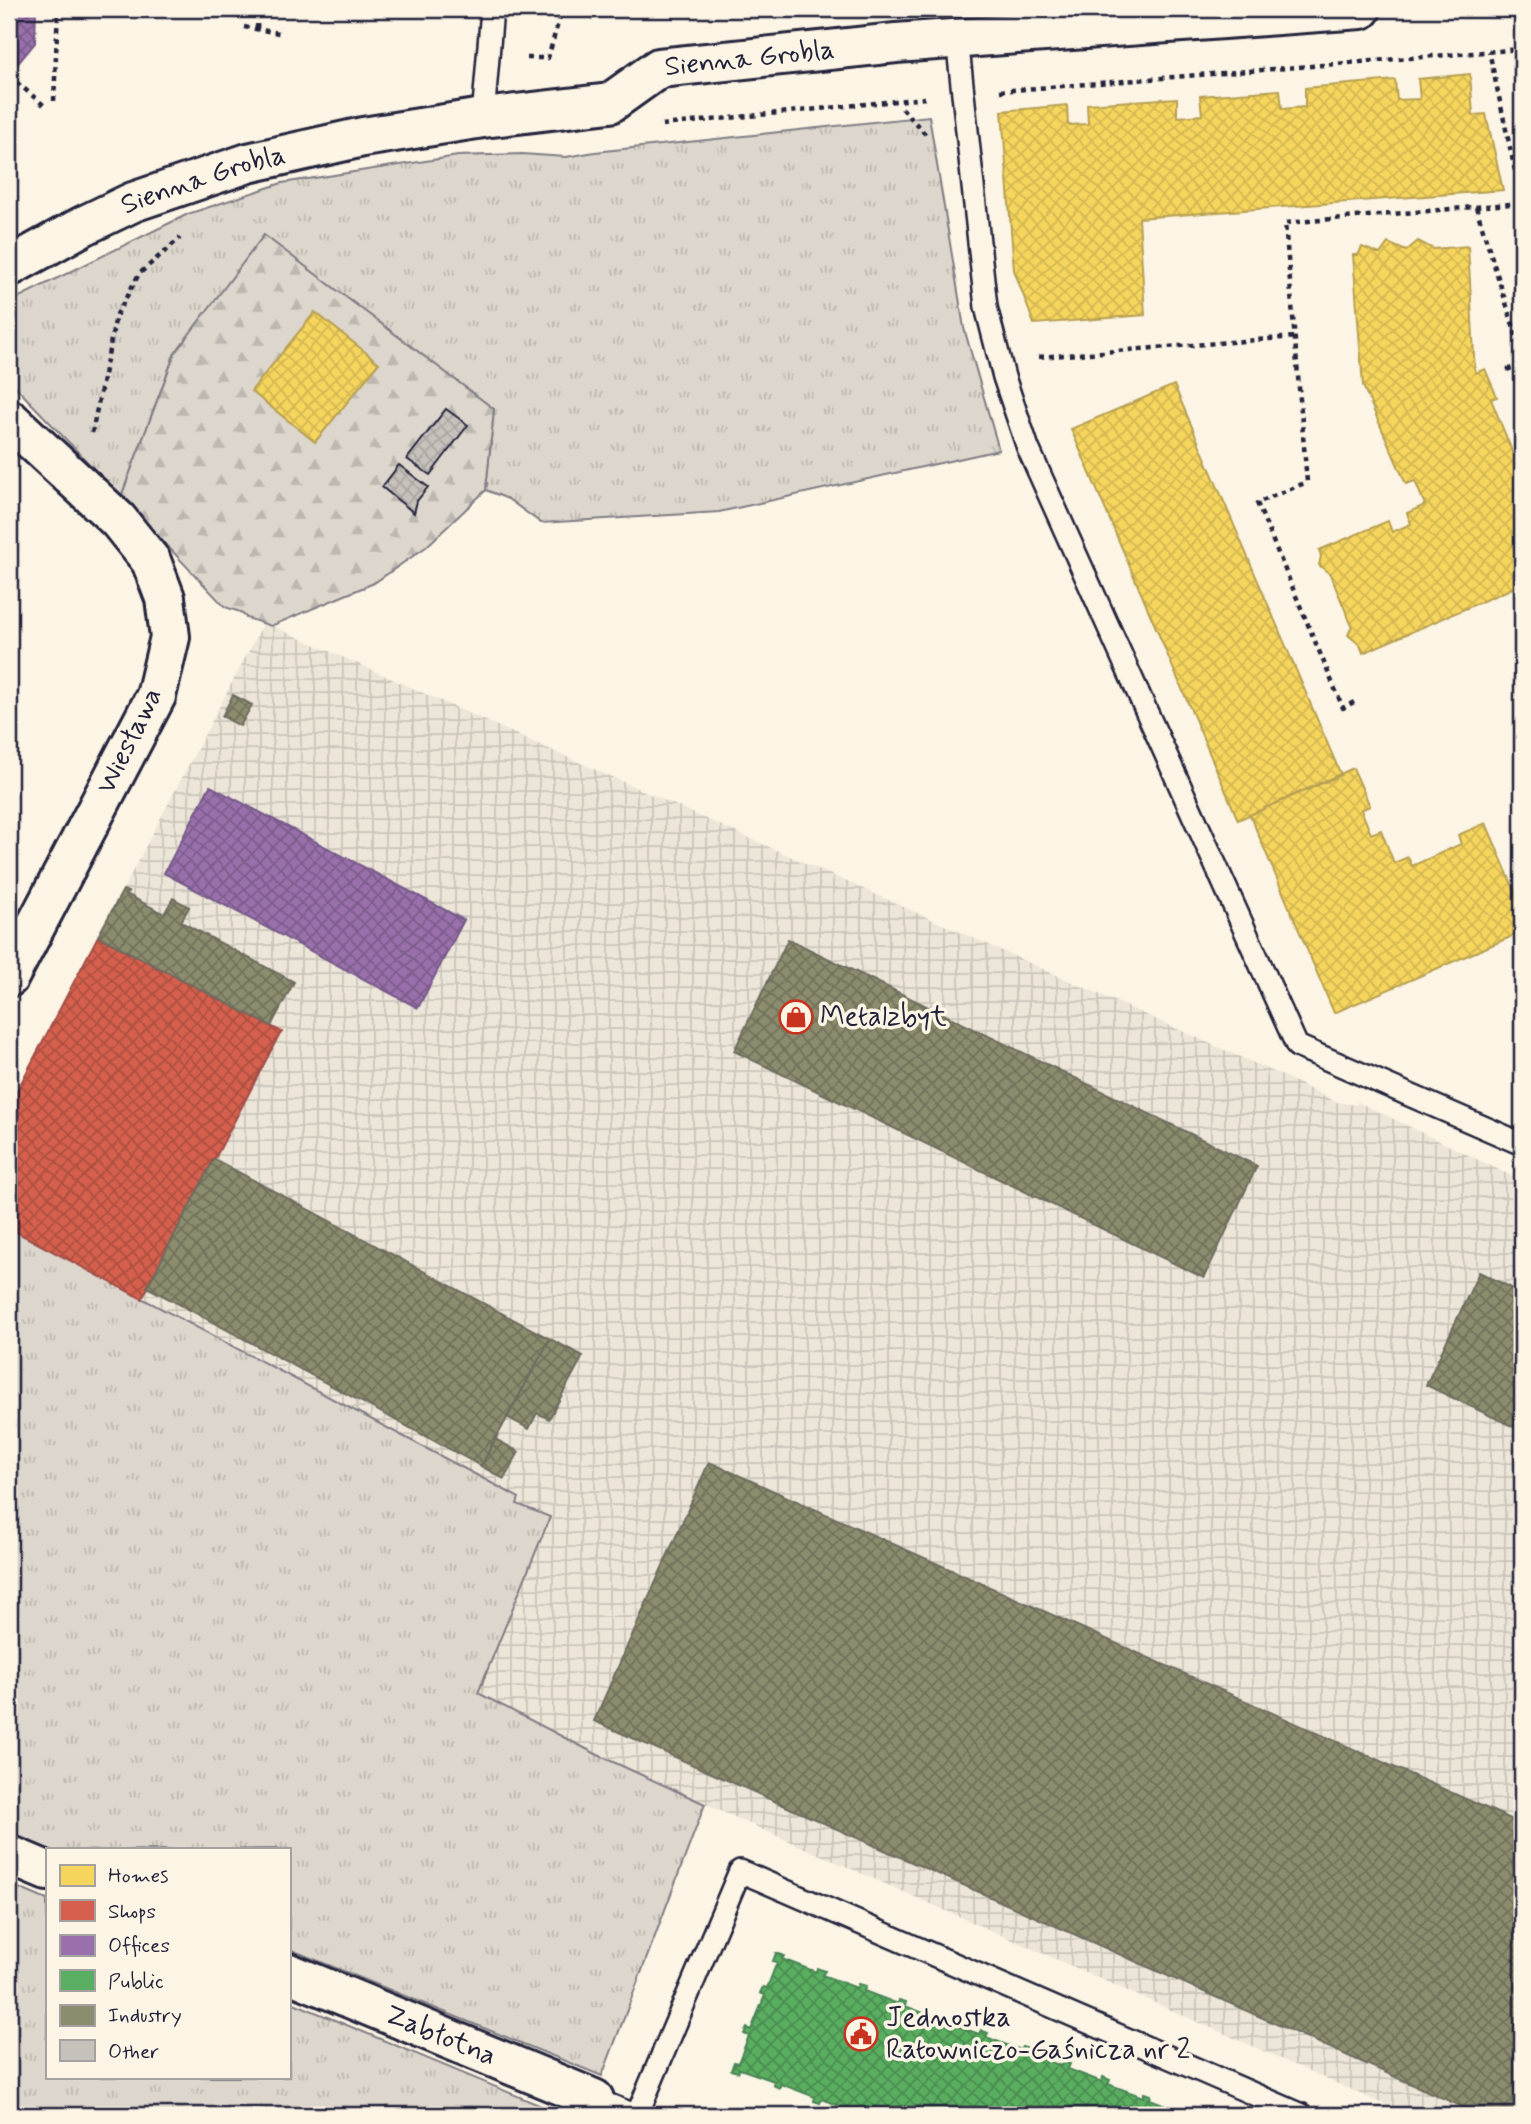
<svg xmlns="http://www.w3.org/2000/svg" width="1531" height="2124" font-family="Mynerve,sans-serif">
<defs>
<pattern id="industrial-grid" width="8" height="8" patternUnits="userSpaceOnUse" patternTransform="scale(1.75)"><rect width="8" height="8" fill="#ece5d8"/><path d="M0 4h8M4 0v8" fill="none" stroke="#cac4ba"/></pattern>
<pattern id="grass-tufts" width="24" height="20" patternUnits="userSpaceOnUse" patternTransform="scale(1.75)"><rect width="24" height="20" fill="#dcd6cc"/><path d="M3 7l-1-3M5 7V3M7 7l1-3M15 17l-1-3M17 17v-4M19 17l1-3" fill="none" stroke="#bcb7b0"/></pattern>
<pattern id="forest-firs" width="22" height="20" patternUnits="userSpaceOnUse" patternTransform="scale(1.75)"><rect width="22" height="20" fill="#dcd6cc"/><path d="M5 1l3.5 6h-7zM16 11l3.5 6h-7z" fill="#bcb7b0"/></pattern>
<pattern id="homes-cross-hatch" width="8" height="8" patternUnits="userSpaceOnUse" patternTransform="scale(1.75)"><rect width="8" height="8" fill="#f6d55c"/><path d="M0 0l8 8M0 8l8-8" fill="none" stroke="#d3b751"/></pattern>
<pattern id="shops-cross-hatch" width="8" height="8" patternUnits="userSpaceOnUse" patternTransform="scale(1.75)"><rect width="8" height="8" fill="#d6604d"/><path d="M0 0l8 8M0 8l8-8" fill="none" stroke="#ad4f41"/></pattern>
<pattern id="offices-cross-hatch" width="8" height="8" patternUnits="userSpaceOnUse" patternTransform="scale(1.75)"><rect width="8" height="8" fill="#9970ab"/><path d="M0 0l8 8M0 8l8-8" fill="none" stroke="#7c5c8c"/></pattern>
<pattern id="public-cross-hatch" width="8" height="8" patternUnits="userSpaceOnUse" patternTransform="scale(1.75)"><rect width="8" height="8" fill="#5aae61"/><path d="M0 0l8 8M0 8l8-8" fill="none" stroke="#4a8d51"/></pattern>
<pattern id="industry-cross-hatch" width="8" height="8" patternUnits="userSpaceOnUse" patternTransform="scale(1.75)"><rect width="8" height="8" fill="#8c8c6e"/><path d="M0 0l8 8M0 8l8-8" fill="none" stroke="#72725c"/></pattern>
<pattern id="building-cross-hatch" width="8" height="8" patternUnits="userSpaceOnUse" patternTransform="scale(1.75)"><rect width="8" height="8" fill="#c6c1bb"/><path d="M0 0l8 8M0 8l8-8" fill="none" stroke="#aaa6a2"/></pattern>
</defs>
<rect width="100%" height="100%" fill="#fcf5e5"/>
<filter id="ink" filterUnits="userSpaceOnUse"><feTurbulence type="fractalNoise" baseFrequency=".0143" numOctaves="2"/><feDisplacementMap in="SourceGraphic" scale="14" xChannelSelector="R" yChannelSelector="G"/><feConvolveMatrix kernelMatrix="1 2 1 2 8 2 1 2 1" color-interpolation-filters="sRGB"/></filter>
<g filter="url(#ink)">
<path fill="url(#industrial-grid)" d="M264,622L1283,1076L1336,1102L1355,1105L1358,1102L1522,1181V2115H1408L705,1804L598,1755L478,1693L519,1498L9,1228V1106Z"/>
<path fill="url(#grass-tufts)" stroke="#7f7c84" stroke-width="2" d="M929,116L964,328L999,450L719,512L541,523L508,499L486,490L494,409L175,353L121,497L9,380V304L17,298L188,214L282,183L458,156L522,154L566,157L595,152Z
M9,1228L501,1488L519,1498L517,1504L550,1517L478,1693L598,1755L705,1804L602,2076L289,1949V1849L47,1851L9,1835Z
M9,1884L47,1900V2077H289V2001L563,2115H9Z"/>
<path fill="url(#forest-firs)" stroke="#7f7c84" stroke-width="2" d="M264,235L494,409L486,490L426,547L374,583L271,626L247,618L240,612L225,607L121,497L175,353Z"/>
<path fill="url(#homes-cross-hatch)" stroke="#b69f52" stroke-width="2" d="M1470,74L1473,115L1486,114L1503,190L1139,218L1145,315L1034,324L1014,270L1002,111L1067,105L1068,125L1088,124L1087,104L1177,98V117L1202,115L1200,96L1280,90L1282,109L1292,108L1305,107V88L1395,80L1397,100L1420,99L1418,79Z
M1418,241L1433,249L1468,246L1475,373L1485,369L1497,397L1491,399L1522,476V584L1363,653L1360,645L1348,635L1352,626L1330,574L1319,565L1321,556L1319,550L1388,521L1392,532L1411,524L1407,513L1425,505L1415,481L1406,484L1363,386L1353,255H1358L1362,247L1380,254L1388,243L1406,251Z
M315,312L379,363L315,442L251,391Z
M1174,385L1341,775L1238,820L1071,429Z
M1522,689V707L1516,692Z
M1353,768L1370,806L1361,810L1371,834L1381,830L1394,863L1408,857L1412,866L1461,844L1458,835L1486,823L1522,908V932L1334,1013L1250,815Z"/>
<path fill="url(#shops-cross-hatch)" stroke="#a04d48" stroke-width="2" d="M98,936L282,1032L278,1037L142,1299L9,1228V1106Z"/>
<path fill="url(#offices-cross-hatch)" stroke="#755989" stroke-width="2" d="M9,9H36L35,43L15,67L9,62Z
M210,786L464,920L418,1008L164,873Z"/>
<path fill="url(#public-cross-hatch)" stroke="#498456" stroke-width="2" d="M776,1953L784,1956L782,1959L816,1972L817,1968L825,1971L822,1975L857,1988L858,1984L866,1986L864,1991L898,2004L899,2000L906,2002L905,2006L939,2019L941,2015L947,2018L946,2022L979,2034L981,2030L988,2033L986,2037L1020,2050L1022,2047L1028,2049L1027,2053L1061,2066L1063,2062L1070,2064L1068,2069L1102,2082L1103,2077L1110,2080L1108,2084L1143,2097L1144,2093L1151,2095L1150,2099L1184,2112L1185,2108L1191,2111L1190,2115H855L856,2113L822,2099L820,2103L814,2101L815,2097L781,2084L779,2088L773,2085L774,2081L740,2069L738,2072L731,2070L734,2062L738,2063L749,2036L744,2034L747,2028L751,2030L765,1995L760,1993L763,1987L767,1988L777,1962L773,1961Z"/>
<path fill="url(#industry-cross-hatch)" stroke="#6c6c5f" stroke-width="2" d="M233,695L252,705L240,726L222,716Z
M123,890L128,892L126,894L164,914L173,898L189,907L181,922L294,982L271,1026L98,936Z
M788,939L1257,1166L1204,1278L734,1051Z
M214,1159L550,1339L481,1466L147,1287Z
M1479,1272L1522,1293V1431L1426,1385Z
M550,1339L583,1356L549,1419L537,1413L529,1429L507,1417Z
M495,1439L519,1452L504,1479L481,1466Z
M709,1462L1522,1824V2115H1481L594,1721Z"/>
<path fill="url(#building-cross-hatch)" stroke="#22223b" stroke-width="2" d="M446,409L468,425L430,475L407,459Z
M399,465L428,487L417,501L414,513L382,487Z"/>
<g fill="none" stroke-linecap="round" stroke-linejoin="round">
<defs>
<path id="lane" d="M957,38L986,307L1004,377L1028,448L1297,1046L1522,1144
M483,118L492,9
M594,2099L635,2115
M637,2115L740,1871L1302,2115"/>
<g id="street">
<path id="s1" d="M9,267L83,226L133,202L248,163L363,137L483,118L610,103L659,68L896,43L1361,9"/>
<path d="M9,419L118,520L151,561L165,598L170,637L156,696L9,977"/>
<path d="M9,1855L47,1871"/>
<path id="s2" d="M289,1973L594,2099"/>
</g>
</defs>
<use href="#lane" stroke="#22223b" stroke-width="26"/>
<use href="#street" stroke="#22223b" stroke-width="44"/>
<path stroke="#22223b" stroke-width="4.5" stroke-dasharray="5 5" stroke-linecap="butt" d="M562,10L591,17L668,9
M244,27L279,33
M257,29L258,9
M527,58H548L562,9
M9,76L46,107
M1000,91L1522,49
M54,101L58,9
M902,108L927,136
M662,125L925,98
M1476,207L1522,354
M1039,357L1295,337
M1507,370L1522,364
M92,433L116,316L139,274L180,238
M1354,702L1343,708L1257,503L1307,482L1285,223L1522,203L1489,51"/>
<use href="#lane" stroke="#fcf5e5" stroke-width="21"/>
<use href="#street" stroke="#fcf5e5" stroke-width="38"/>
</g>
</g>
<defs>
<symbol id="shop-ring" viewBox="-11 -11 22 22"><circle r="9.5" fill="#fcf5e5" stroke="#c8321e" stroke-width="1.5"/><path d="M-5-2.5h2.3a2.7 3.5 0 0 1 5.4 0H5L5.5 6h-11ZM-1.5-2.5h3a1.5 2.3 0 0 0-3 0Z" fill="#c8321e"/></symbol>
<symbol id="civic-ring" viewBox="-11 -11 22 22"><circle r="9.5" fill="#fcf5e5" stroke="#c8321e" stroke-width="1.5"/><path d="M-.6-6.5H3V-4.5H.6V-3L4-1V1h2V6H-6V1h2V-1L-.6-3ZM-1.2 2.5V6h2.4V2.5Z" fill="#c8321e"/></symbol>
</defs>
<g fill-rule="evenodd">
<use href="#shop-ring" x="777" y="998" width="38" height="38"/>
<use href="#civic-ring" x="842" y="2015" width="38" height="38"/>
</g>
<g text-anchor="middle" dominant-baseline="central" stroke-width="7" stroke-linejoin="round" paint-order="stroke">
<g font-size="28" fill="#22223b" stroke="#fcf5e5">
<text stroke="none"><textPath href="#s1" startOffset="780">Sienna Grobla</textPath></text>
<text stroke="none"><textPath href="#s1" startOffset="214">Sienna Grobla</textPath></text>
<text transform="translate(130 741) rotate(-64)">Wiesława</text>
<text stroke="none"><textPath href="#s2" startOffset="164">Zabłotna</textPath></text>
</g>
<g font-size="28" fill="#22223b" stroke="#fcf5e5" text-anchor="start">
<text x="820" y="1017">Metalzbyt</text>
<text x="886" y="2018">Jednostka<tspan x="886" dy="32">Ratowniczo-Gaśnicza nr 2</tspan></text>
</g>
</g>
<rect width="1531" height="2124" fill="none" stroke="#fcf5e5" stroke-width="35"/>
<rect x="18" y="18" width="1496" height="2089" fill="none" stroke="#22223b" stroke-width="2.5" filter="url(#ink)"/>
<rect x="46" y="1848" width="245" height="231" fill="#fcf5e5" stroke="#a5a1a1" stroke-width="2"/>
<rect x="60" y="1865" width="35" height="21" fill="#f6d55c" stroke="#a5a1a1" stroke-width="2"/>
<text x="108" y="1882" font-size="21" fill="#22223b">Homes</text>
<rect x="60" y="1900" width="35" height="21" fill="#d6604d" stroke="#a5a1a1" stroke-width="2"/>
<text x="108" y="1918" font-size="21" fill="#22223b">Shops</text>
<rect x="60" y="1935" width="35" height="21" fill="#9970ab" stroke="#a5a1a1" stroke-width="2"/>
<text x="108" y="1952" font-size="21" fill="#22223b">Offices</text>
<rect x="60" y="1970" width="35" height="21" fill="#5aae61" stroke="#a5a1a1" stroke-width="2"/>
<text x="108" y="1988" font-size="21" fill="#22223b">Public</text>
<rect x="60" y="2005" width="35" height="21" fill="#8c8c6e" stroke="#a5a1a1" stroke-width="2"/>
<text x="108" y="2022" font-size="21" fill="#22223b">Industry</text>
<rect x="60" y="2040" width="35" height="21" fill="#c6c1bb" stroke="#a5a1a1" stroke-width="2"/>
<text x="108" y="2058" font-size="21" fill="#22223b">Other</text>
</svg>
